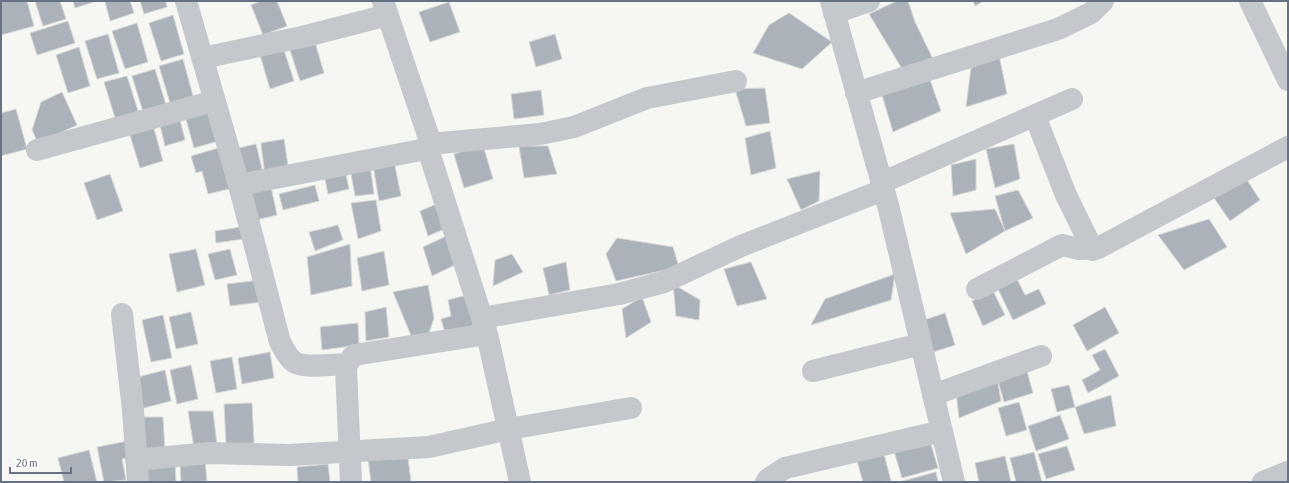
<svg xmlns="http://www.w3.org/2000/svg" width="1289" height="483" font-family="'Asap Condensed',sans-serif">
<rect width="100%" height="100%" fill="#f6f6f3"/>
<path fill="#acb2b9" stroke="#d7d8d6" d="M1,1H27L34,26L1,35Z
M35,1H60L66,19L43,26Z
M73,1H97L75,8Z
M105,1H130L134,13L110,21Z
M140,1H166L167,7L144,14Z
M261,1H277L287,26L263,35L251,5Z
M897,1H908L915,22L934,61L904,72L869,14Z
M973,1H984L975,6Z
M449,2L460,32L430,42L419,12Z
M789,13L832,42L802,69L753,53L769,25Z
M173,15L184,54L161,61L149,23Z
M68,21L75,43L37,55L30,33Z
M137,23L148,62L125,69L112,31Z
M108,34L119,73L97,79L85,41Z
M555,34L562,59L536,67L529,42Z
M315,42L324,73L300,81L290,50Z
M79,47L90,86L68,93L56,55Z
M283,47L294,81L270,89L260,55Z
M999,55L1007,94L966,107L971,68Z
M183,59L193,96L170,103L159,66Z
M155,69L167,108L144,115L132,76Z
M127,76L139,114L116,121L104,82Z
M930,80L941,111L893,132L882,95Z
M765,88L770,123L746,126L735,89Z
M541,90L544,115L514,119L511,94Z
M62,92L77,125L38,143L32,130L41,102Z
M213,108L222,140L194,148L185,116Z
M16,109L27,149L1,156V113Z
M180,120L185,140L165,146L160,125Z
M153,125L163,161L140,168L129,132Z
M770,131L776,168L751,175L745,138Z
M284,139L289,172L265,176L261,143Z
M256,144L263,173L240,179L234,149Z
M1014,144L1020,179L995,188L986,149Z
M483,145L493,179L464,188L454,154Z
M519,146H548L557,174L524,178Z
M222,147L233,188L208,194L202,171L196,173L191,156Z
M976,159V190L953,196L951,165Z
M394,161L401,196L379,201L373,165Z
M370,165L374,194L355,196L350,168Z
M345,170L349,189L328,194L324,175Z
M820,171L819,201L801,210L787,179Z
M110,174L123,211L97,220L84,183Z
M1245,177L1260,200L1230,221L1212,195Z
M315,185L319,201L283,210L279,194Z
M271,187L277,215L252,221L246,192Z
M1018,190L1033,218L1005,231L995,196Z
M376,200L381,231L358,239L351,203Z
M441,202L449,227L428,236L420,211Z
M995,209L1005,231L966,254L950,213Z
M1209,219L1227,247L1184,270L1158,235Z
M338,225L343,240L315,251L309,232Z
M241,227L243,239L216,243L215,231Z
M453,233L461,262L432,276L423,247Z
M617,238L673,247L679,267L616,281L606,254Z
M350,244L352,286L311,295L307,257Z
M196,249L205,285L177,292L169,254Z
M230,249L237,275L215,280L208,254Z
M384,251L389,285L362,291L357,258Z
M512,254L523,272L493,286L495,260Z
M566,262L570,290L549,295L543,268Z
M751,262L767,299L737,306L724,269Z
M895,274L891,300L811,325L825,299Z
M1016,277L1025,295L1039,289L1046,304L1013,320L997,287Z
M260,280L262,302L230,306L227,284Z
M673,284L700,300L699,320L676,316Z
M428,285L434,318L429,333L412,338L393,292Z
M993,291L1005,315L983,326L972,301Z
M467,295L480,324L445,333L441,319L451,316L448,300Z
M642,297L651,322L626,338L622,309Z
M386,307L389,337L366,341L365,312Z
M1105,307L1119,333L1087,351L1073,325Z
M191,312L198,344L176,349L169,317Z
M945,313L955,345L933,352L924,320Z
M163,315L172,358L151,362L142,320Z
M358,323L359,345L322,350L320,327Z
M1105,349L1119,376L1088,393L1082,380L1100,370L1092,355Z
M270,352L274,378L242,384L238,358Z
M232,357L237,389L216,393L210,361Z
M191,365L198,399L177,404L170,370Z
M1026,368L1033,393L1004,402L997,377Z
M165,370L171,401L140,409L134,378Z
M997,377L1001,401L959,418L956,392Z
M1069,385L1075,407L1057,412L1051,389Z
M1111,395L1116,426L1084,434L1075,407Z
M1019,402L1027,430L1006,436L998,408Z
M252,403L254,443L226,444L224,404Z
M188,411H213L217,445L194,448Z
M1060,415L1069,439L1036,451L1028,426Z
M140,417H163L165,451L142,453Z
M128,441L131,457L122,459L126,480L104,482L97,447Z
M930,441L938,468L902,478L894,451Z
M1067,446L1075,470L1046,479L1038,454Z
M89,450L97,482H64L58,458Z
M1034,452L1042,482H1016L1010,458Z
M884,454L891,481L863,482L857,461Z
M1005,456L1011,482H979L975,463Z
M368,458H408L411,482H371Z
M205,461L207,481L181,482L180,462Z
M175,463L176,482H145L143,466Z
M328,464L330,482H298L297,467Z
M936,472L938,482H899Z"/>
<g fill="none" stroke-linecap="round" stroke-linejoin="round">
<path stroke="#c4c7cb" stroke-width="22" d="M186,1L239,185L280,342C284,349 287,357 294,362C306,369 333,364 347,364
M831,1L888,205L954,482
M1250,1L1288,80
M834,13L869,1
M202,58L302,37L388,15
M856,93L1058,29L1091,13L1103,1
M1035,116L1066,195L1093,250
M429,144L540,134L574,127L647,98L736,81
M427,146L487,334L520,482
M37,150L214,101
M881,183L1072,99
M239,185L421,150C428,145 430,143 428,135L383,1
M977,289L1062,245L1079,249L1098,248L1288,147
M122,314L133,410L138,482
M482,318L619,294L664,282L741,246L883,190
M813,371L921,344
M933,395L1041,356
M136,460L209,453L289,455L429,447L509,429L631,408
M351,482L346,369L347,364L354,355L487,334
M766,482L768,479L785,468L942,431
M1263,482L1288,472"/>
</g>
<rect width="1289" height="483" fill="none" stroke="#667183" stroke-width="4"/>
<path d="M10 467v6h61v-6" fill="none" stroke="#667183" stroke-width="2"/>
<text x="16" y="467" font-size="12" fill="#667183" stroke="#ffffff" stroke-width="3" paint-order="stroke">20 m</text>
</svg>
